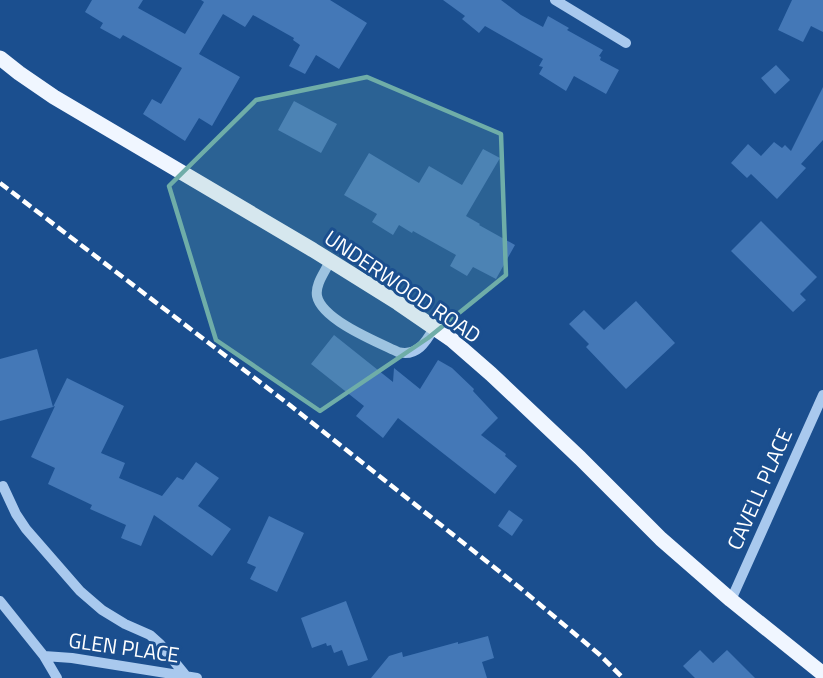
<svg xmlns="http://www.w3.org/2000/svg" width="823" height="678" font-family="'Titillium Web',sans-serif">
<rect width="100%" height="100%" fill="#1b4f8f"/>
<path fill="#4478b7" d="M92,0H143L138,8L185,34L204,2L201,0H330L367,23L339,69L316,55L305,74L289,66L300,45L293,40L294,38L253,15L245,27L223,14L199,54L240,77L212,126L199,118L185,141L143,114L152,99L161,104L182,68L123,35L120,39L100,28L103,23L85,12Z
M443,0H501L521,15L543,27L548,16L569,28L567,30L603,50L599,56L601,57L600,60L619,70L606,94L574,76L566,91L539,74L543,67L539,66L543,59L485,26L479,33L462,19L465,16Z
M792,0H823V32L811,26L803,42L778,30Z
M776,65L790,80L775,94L761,78Z
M823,87V140L801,164L806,168L777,199L751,174L747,178L731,163L748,144L761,156L774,142L782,148L785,145L791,151Z
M294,101L337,124L321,153L278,130Z
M483,149L500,158L466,216L480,224L479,225L515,245L496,279L473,267L467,276L450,266L456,255L413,231L412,233L399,225L393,235L372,222L377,214L344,195L369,153L419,183L429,166L462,185Z
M761,221L817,277L800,294L806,300L793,312L731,251Z
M636,301L675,343L626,389L586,347L589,344L569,324L584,310L604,330Z
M334,335L393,382L394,368L420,389L438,360L452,368L474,389L473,391L498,418L481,435L506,454L505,456L517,466L495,494L398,418L383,438L356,416L364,406L311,364Z
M37,349L53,407L0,421V359Z
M67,378L124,406L101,453L125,463L119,478L162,496L177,477L183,480L196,462L219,478L198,506L231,529L212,556L154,515L141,546L121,538L126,525L90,509L92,505L48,484L55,468L31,457L55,406L53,407Z
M509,510L523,520L512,536L498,526Z
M269,516L304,533L277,592L250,579L256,567L247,563Z
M346,601L368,660L348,666L342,650L334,653L331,645L327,646L326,643L312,648L301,618Z
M488,636L494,658L482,662L487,678H371L389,656L402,652L403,657L458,642V644Z
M700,650L713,663L727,650L755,678H695L683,666Z"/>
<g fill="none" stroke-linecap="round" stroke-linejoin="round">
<path stroke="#a9c9ee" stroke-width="10" d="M555,0L626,43
M330,261C325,272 315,284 317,296C322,320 377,342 398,352C417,357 426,342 434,328
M3,486L16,514L26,529L80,591L102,610L125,624L150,635L160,644L186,676
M731,600L823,395
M0,601L44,656L57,678
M44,656L72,658L197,678"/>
<path stroke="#f0f6ff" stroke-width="15" d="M0,58L19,73L54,97L313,250L398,303L452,340L491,374L580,458L661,539L731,600L823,674"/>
<path stroke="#fff" stroke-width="4.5" stroke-dasharray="10 4.5" stroke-linecap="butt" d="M0,183L291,406L519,587L600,655L623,678"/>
</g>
<path fill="#6fada8" fill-opacity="0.2" stroke="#6fada8" stroke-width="4.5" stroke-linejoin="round" d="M367,77L501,134L506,275L428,338L320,411L216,340L169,186L256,100Z"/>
<g text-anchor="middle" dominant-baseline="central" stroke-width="6" stroke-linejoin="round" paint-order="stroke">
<g font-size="21" fill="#fff" stroke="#1b4f8f">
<text transform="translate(403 286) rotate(34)">UNDERWOOD ROAD</text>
<text transform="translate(759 489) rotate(-66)">CAVELL PLACE</text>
<text transform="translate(124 647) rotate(8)">GLEN PLACE</text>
</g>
</g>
</svg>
